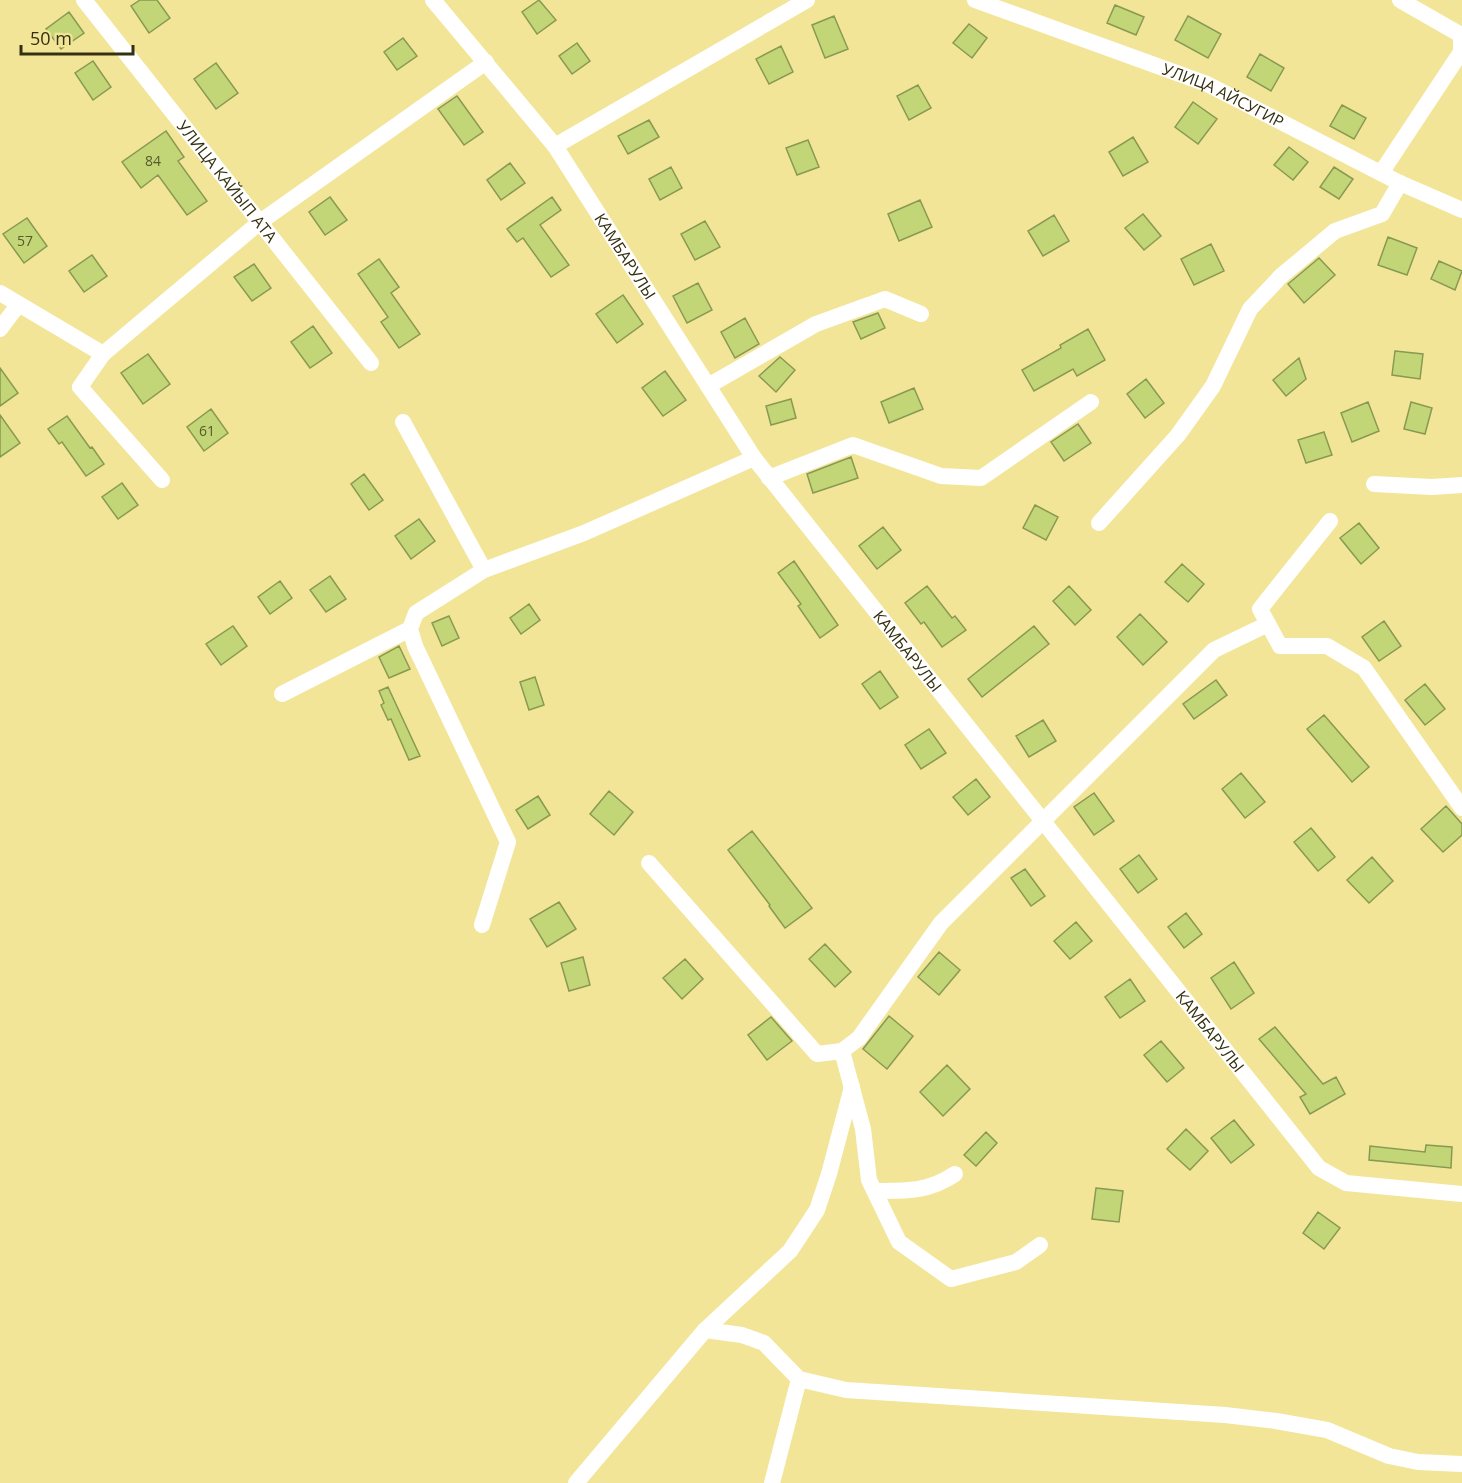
<svg xmlns="http://www.w3.org/2000/svg" width="1462" height="1483" font-family="'Open Sans',sans-serif">
<rect width="100%" height="100%" fill="#f3e598"/>
<path fill="#c2d677" stroke="#8a9951" stroke-width="1.5" d="M140,0H157L170,18L149,33L131,6Z
M539,0L556,20L537,34L522,12Z
M1115,5L1144,17L1136,35L1107,23Z
M69,12L84,33L61,49L46,29Z
M834,16L848,49L825,58L812,25Z
M1188,16L1221,34L1208,58L1175,40Z
M969,24L987,38L972,58L953,43Z
M403,38L417,56L397,70L384,52Z
M577,43L590,61L572,74L559,56Z
M781,46L793,72L769,84L756,59Z
M1260,54L1284,68L1271,91L1247,77Z
M93,61L111,87L93,100L75,73Z
M216,63L238,93L216,109L194,79Z
M918,85L931,108L909,120L897,96Z
M457,96L483,132L464,145L438,109Z
M1193,102L1217,119L1198,144L1175,127Z
M1342,105L1366,118L1354,139L1330,126Z
M649,120L659,137L628,154L618,136Z
M166,131L184,157L178,161L207,201L187,215L158,175L141,188L122,162Z
M1133,137L1148,162L1123,176L1109,152Z
M808,140L819,167L797,175L786,148Z
M1289,147L1308,162L1293,180L1274,165Z
M510,163L525,183L501,200L487,180Z
M671,167L682,188L660,200L649,179Z
M1334,167L1353,179L1339,199L1320,187Z
M330,197L347,220L325,235L309,212Z
M552,197L561,210L540,225L569,265L551,277L523,238L517,242L507,229Z
M920,200L932,227L899,241L888,214Z
M1143,214L1161,236L1144,250L1125,228Z
M1054,215L1069,241L1043,256L1028,231Z
M27,218L47,246L24,263L3,234Z
M705,221L720,247L695,260L681,234Z
M1388,237L1417,248L1407,275L1378,265Z
M1211,244L1224,271L1194,285L1181,259Z
M92,255L107,276L84,292L69,271Z
M1319,258L1335,275L1304,303L1288,284Z
M379,259L399,287L391,293L420,334L399,348L381,322L388,317L358,274Z
M1439,261L1462,271L1455,290L1431,279Z
M254,264L271,288L252,301L234,277Z
M698,283L712,310L687,323L673,296Z
M623,295L643,324L617,343L596,314Z
M878,313L885,328L861,339L853,322Z
M745,318L759,344L735,358L721,332Z
M313,326L332,353L310,368L291,342Z
M1088,329L1105,360L1077,376L1073,369L1034,391L1022,370L1061,348L1060,345Z
M1395,351L1423,354L1420,379L1392,375Z
M148,354L170,384L143,404L121,373Z
M780,357L795,370L776,392L759,376Z
M1299,358L1306,379L1286,396L1273,380Z
M0,368L18,393L0,406Z
M665,371L686,400L663,416L642,388Z
M1146,379L1164,403L1145,418L1127,394Z
M914,388L923,409L889,423L881,402Z
M791,399L796,418L771,425L766,406Z
M1368,402L1379,431L1352,442L1341,413Z
M1411,402L1432,408L1425,434L1404,429Z
M211,409L228,433L204,451L187,427Z
M0,415L20,443L0,457Z
M67,416L90,448L92,447L104,464L86,476L62,442L59,444L48,429Z
M1078,424L1091,443L1064,461L1051,442Z
M1324,432L1332,455L1306,463L1298,440Z
M851,457L858,478L813,493L807,474Z
M364,474L383,500L369,510L351,484Z
M122,483L138,505L118,519L102,497Z
M1035,505L1058,517L1046,540L1023,528Z
M419,519L435,541L411,559L395,536Z
M1359,523L1379,548L1361,564L1340,538Z
M883,527L901,550L877,569L859,546Z
M794,561L838,625L820,638L798,606L801,604L778,573Z
M1182,564L1204,584L1188,602L1165,582Z
M330,576L346,599L326,612L310,590Z
M280,581L292,598L270,614L258,597Z
M927,586L952,618L955,616L966,630L942,647L924,622L921,624L905,603Z
M1069,586L1091,610L1075,625L1053,601Z
M529,604L540,620L521,634L510,618Z
M1140,614L1167,642L1143,665L1117,637Z
M449,616L459,638L442,646L432,623Z
M1384,621L1401,646L1379,661L1362,637Z
M233,626L247,646L221,665L206,644Z
M1034,626L1049,644L982,697L968,679Z
M399,646L410,669L389,678L379,657Z
M880,671L898,697L880,709L862,684Z
M535,677L544,705L529,710L520,682Z
M1216,680L1227,695L1194,719L1183,704Z
M1425,684L1445,709L1425,725L1405,700Z
M388,687L420,756L409,760L391,719L388,720L381,705L384,703L379,691Z
M1324,715L1369,767L1352,782L1307,729Z
M1043,720L1056,741L1029,757L1016,736Z
M929,729L946,753L921,769L905,745Z
M1241,773L1265,802L1245,818L1222,789Z
M976,779L990,797L968,815L953,797Z
M609,791L633,812L614,835L590,814Z
M1094,793L1114,821L1094,835L1074,807Z
M538,796L550,815L528,829L516,810Z
M1446,806L1462,824V835L1443,852L1421,829Z
M1311,828L1335,857L1318,871L1294,842Z
M752,831L812,908L785,928L769,906L770,905L728,850Z
M1139,855L1157,879L1138,893L1120,869Z
M1372,857L1393,881L1369,903L1347,880Z
M1025,869L1045,896L1031,906L1011,878Z
M559,902L576,929L547,947L530,919Z
M1186,913L1202,934L1184,948L1168,927Z
M1076,922L1092,941L1070,959L1054,941Z
M825,944L851,972L835,987L809,959Z
M939,952L960,970L939,995L918,977Z
M583,957L590,985L569,991L561,963Z
M685,959L703,979L682,999L663,978Z
M1234,962L1254,993L1231,1009L1211,978Z
M1130,979L1145,1001L1120,1018L1105,997Z
M889,1016L913,1036L887,1069L863,1049Z
M771,1017L792,1041L767,1060L748,1035Z
M1275,1027L1323,1084L1336,1077L1345,1094L1310,1114L1300,1097L1306,1094L1259,1039Z
M1161,1041L1184,1068L1167,1082L1144,1055Z
M947,1065L970,1089L943,1116L920,1092Z
M1234,1120L1254,1145L1231,1163L1211,1138Z
M1186,1129L1208,1151L1190,1170L1167,1149Z
M986,1132L997,1143L976,1166L964,1155Z
M1426,1145L1452,1147L1451,1168L1369,1160L1370,1146L1425,1152Z
M1096,1188L1123,1191L1119,1222L1092,1219Z
M1318,1212L1340,1228L1324,1249L1303,1233Z"/>
<g fill="none" stroke-linecap="round" stroke-linejoin="round">
<g stroke="#fff" stroke-width="16">
<path id="s1" d="M84,0L371,363"/>
<path id="s2" d="M433,0L555,146L754,458L1319,1168L1346,1183L1462,1194"/>
<path id="s3" d="M975,0L1207,84L1400,183L1462,210"/>
<path d="M555,146L807,0"/>
<path d="M1381,173L1461,52V35L1400,0"/>
<path d="M0,293L103,354L80,387L162,480"/>
<path d="M0,329L18,305"/>
<path d="M103,354L260,222L486,62"/>
<path d="M708,386L816,324L885,299L921,314"/>
<path d="M403,422L484,570"/>
<path d="M769,478L853,445L941,476L981,478L1091,402"/>
<path d="M1374,484L1432,487L1462,485"/>
<path d="M1330,521L1260,609L1280,646H1327L1364,668L1462,808"/>
<path d="M1099,523L1178,435L1213,386L1250,309L1281,276L1335,231L1382,214L1400,183"/>
<path d="M282,694L410,629"/>
<path d="M649,863L817,1054L842,1051L859,1038L941,923L1214,650L1268,624"/>
<path d="M482,925L508,842L415,646L410,629L416,613L484,570L584,533L754,458"/>
<path d="M842,1051L863,1129L869,1180L899,1242L951,1279L1016,1262L1040,1245"/>
<path d="M875,1191C907,1191 928,1192 955,1174"/>
<path d="M705,1330L742,1335L764,1343L799,1379L846,1390L1225,1415L1276,1421L1327,1430L1389,1456L1418,1462L1462,1464"/>
<path d="M576,1483L705,1330L790,1251L817,1210L829,1174L852,1087"/>
<path d="M772,1483L799,1379"/>
</g>
</g>
<g text-anchor="middle" dominant-baseline="central" stroke-width="4.5" stroke-linejoin="round" paint-order="stroke">
<g font-size="14" fill="#585a2a">
<text x="153" y="160">84</text>
<text x="25" y="240">57</text>
<text x="207" y="430">61</text>
</g>
<g font-size="16" fill="#353010" stroke="#f3e598">
<text stroke="none"><textPath href="#s3" startOffset="266">УЛИЦА АЙСУГИР</textPath></text>
<text stroke="none"><textPath href="#s1" startOffset="231">УЛИЦА КАЙЫП АТА</textPath></text>
<text stroke="none"><textPath href="#s2" startOffset="321">КАМБАРУЛЫ</textPath></text>
<text stroke="none"><textPath href="#s2" startOffset="807">КАМБАРУЛЫ</textPath></text>
<text stroke="none"><textPath href="#s2" startOffset="1293">КАМБАРУЛЫ</textPath></text>
</g>
</g>
<path d="M21 45v9h112v-9" fill="none" stroke="#353010" stroke-width="3"/>
<text x="30" y="45" font-size="18" fill="#353010" stroke="#f3e598" stroke-width="4.5" paint-order="stroke">50 m</text>
</svg>
